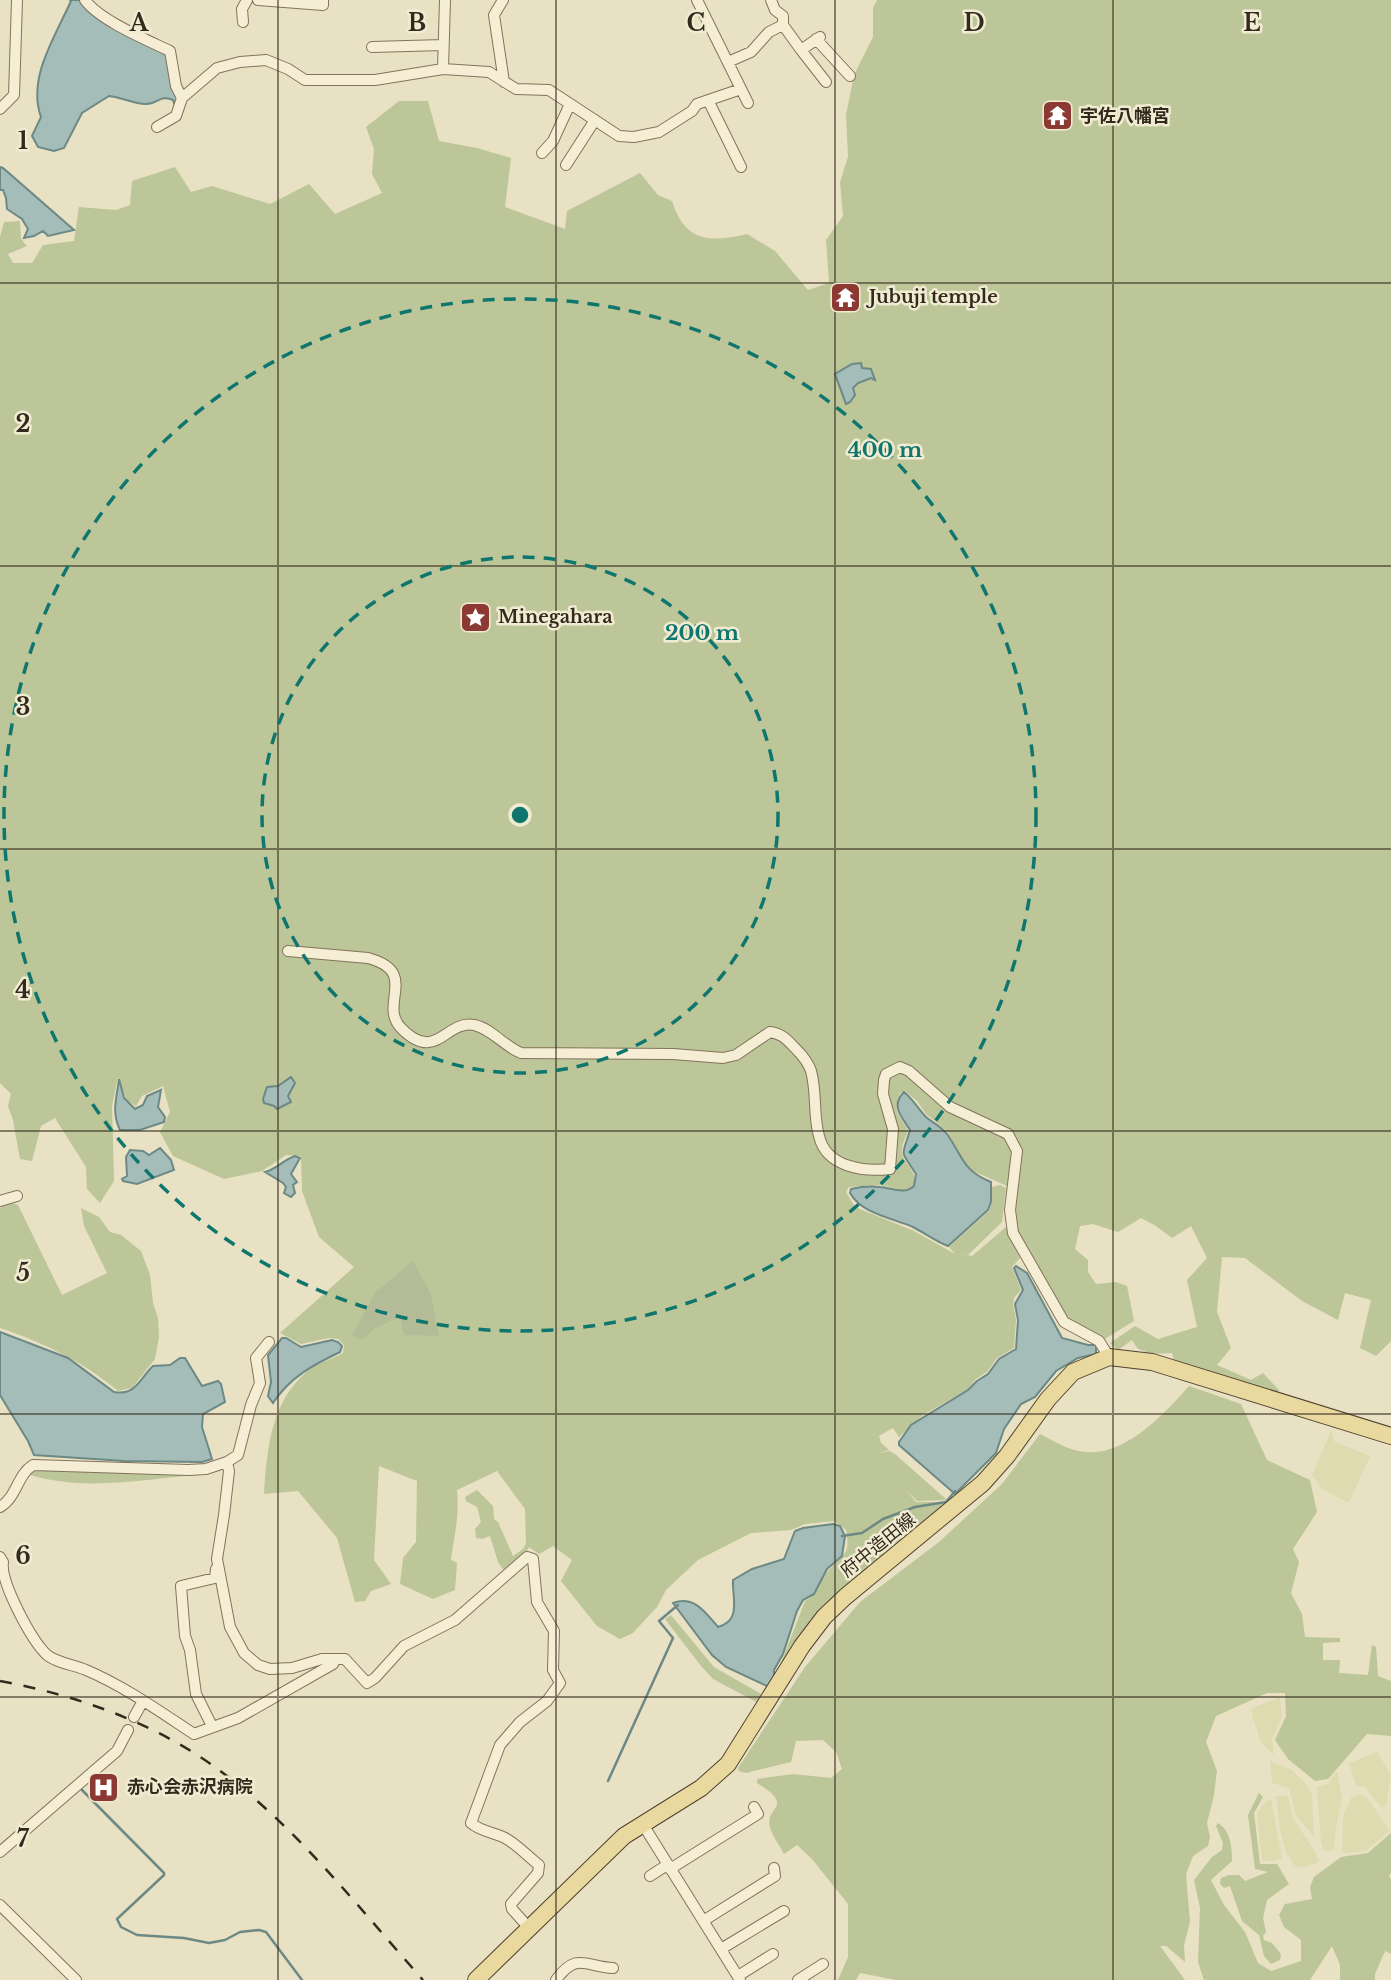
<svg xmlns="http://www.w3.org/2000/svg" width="1391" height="1980" font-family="'Libre Baskerville','Noto Sans JP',serif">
<rect width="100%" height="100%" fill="#e9e1c3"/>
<path fill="#dedbb1" d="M1331,1431L1335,1442L1370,1456L1349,1503L1322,1489L1312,1475Z
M1280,1697L1282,1717L1272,1739L1274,1754L1271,1753L1260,1740L1252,1715V1708Z
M1377,1752L1391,1775L1386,1804L1382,1808L1365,1787L1356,1786L1349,1763Z
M1270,1761L1292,1770L1305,1783L1312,1795L1314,1837L1296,1815L1289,1788L1272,1783Z
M1337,1771L1342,1797L1336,1828L1334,1849L1329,1852L1324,1850L1321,1843L1317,1787L1328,1784Z
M1359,1794L1366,1797L1390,1830L1366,1851L1342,1853L1343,1817L1351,1798Z
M1276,1796H1288L1293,1818L1315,1852L1319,1861L1317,1863L1306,1867L1295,1866L1286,1852L1280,1830Z
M1271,1799L1282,1858L1273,1861H1262L1257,1813L1265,1802Z"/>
<path fill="#bcc698" d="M877,0H1391V1341L1376,1356L1360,1348L1371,1300L1345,1293L1338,1320L1302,1301L1245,1258L1222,1257L1217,1312L1231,1348L1217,1365L1251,1380L1263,1373L1279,1390L1278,1394L1174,1361L1172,1353L1152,1354L1138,1349L1132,1340L1118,1350L1110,1343L1135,1326L1158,1339L1197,1327L1187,1280L1207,1258L1191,1226L1172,1238L1156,1226L1141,1218L1118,1232L1093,1224L1080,1226L1075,1249L1088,1260V1272L1096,1284L1116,1282L1127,1286L1134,1321L1103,1340L1071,1322L1062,1312L1014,1223L1016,1190L973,1171L964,1162L947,1131L926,1114L917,1101L905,1091L900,1093C892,1112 899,1114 908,1130C906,1138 901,1144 902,1153C904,1166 920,1172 913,1186L903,1190L881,1185L849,1187L846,1192L855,1207L914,1231L955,1254L949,1247L989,1211L992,1203V1187L1000,1185L1006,1188L1002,1222L968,1255L956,1253L972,1256L1006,1227L1020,1258L1012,1267L1021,1290L1014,1298L1013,1304L1016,1320L1014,1348L997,1358L987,1372L976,1379L967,1390L923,1415L899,1437L893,1428L879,1436L881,1443L889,1450L875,1454L889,1451L895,1454L947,1500L917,1501L905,1489L916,1502H944L945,1506L822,1607L804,1630L776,1676L805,1601C822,1591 817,1582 829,1570C843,1554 851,1555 846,1530L834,1521L805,1524L791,1530L751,1533L698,1560L666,1590L657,1607L633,1633L620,1639L597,1626L561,1581L572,1560L553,1546L539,1554L529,1547L524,1557L505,1572L498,1562L490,1536L482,1539L476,1538L475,1529L481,1522L477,1507L466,1501L465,1497L477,1490L493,1506L494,1519L498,1522L513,1556L523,1549L526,1544L525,1509L497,1471L457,1490C460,1514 454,1536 451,1560L457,1563L455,1590L433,1599L400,1584L403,1558L416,1542L417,1481L379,1466L374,1560L391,1584L371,1591L365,1601L355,1602L337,1538L298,1491L264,1494C267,1449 271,1400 309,1370C318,1363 332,1359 343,1353L344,1345L338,1339L329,1338L301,1344L280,1333L354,1267L319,1237L302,1191L301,1156L286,1155L262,1171L224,1179L173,1156L160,1132L170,1112L163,1086L142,1096L136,1106L126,1100L118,1077L112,1106L114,1181L100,1203L87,1189L86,1167L55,1118L41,1126L32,1161L20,1159L13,1120L8,1106L11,1094L0,1083V237L4,222L20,221L21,239L27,246L8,254L13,263H32L43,245L74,241L79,207L116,210L130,205L132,181L175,167L191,192L212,186L270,204L309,184L335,214L382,193L372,174L374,149L366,127L399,101H428L439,141L477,148L511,158L505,207L565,229L567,211L640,173L658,195L672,201C685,242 709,243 747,234L775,251L808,290L829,283L826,240L843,216L840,182L848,157L846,115L854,75L873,37V8Z
M9,1202L18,1205L62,1295L107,1273L84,1226L81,1208L99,1217L110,1232L121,1235L141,1251L150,1275L153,1303L158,1318L159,1337L155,1359L132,1388L118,1391C82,1361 44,1343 0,1328V1208Z
M1189,1386L1241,1404L1267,1460L1310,1480L1317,1512L1293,1549L1299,1562L1291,1593L1302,1614L1305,1637L1340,1638V1642L1323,1643V1660H1340L1339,1673L1368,1675L1372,1645L1376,1647L1378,1676L1391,1681V1736L1367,1734L1328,1779L1315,1781L1288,1759L1275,1740L1286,1716L1285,1693H1267L1216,1716L1206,1742L1217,1771L1214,1795L1207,1823L1210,1837L1208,1846L1193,1856L1186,1874L1190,1922L1184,1945L1185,1962L1166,1946H1160L1185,1980H896L860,1973L856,1980H838L848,1957V1904L812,1859L797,1845L784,1854C780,1846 773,1837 770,1828C764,1805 797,1808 757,1783V1779L793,1774L831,1778L842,1769L836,1752L823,1740L796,1741L791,1762L746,1773L739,1771L738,1768L805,1667L860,1602L939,1542L1002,1484L1040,1434C1054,1441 1069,1451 1086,1452C1126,1456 1165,1413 1189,1386Z
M41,1468L207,1474C150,1478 83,1493 28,1474L32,1470Z
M671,1615L714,1667L761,1694L764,1698L760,1704L713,1679L701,1666L665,1619Z
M1259,1793L1263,1797L1254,1813L1260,1864H1277L1289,1884L1267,1900L1263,1918L1266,1932L1263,1936L1264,1940L1272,1943L1281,1954L1280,1960L1271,1964L1264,1956L1259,1935L1242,1921L1230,1886L1224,1888L1220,1884L1221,1878L1229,1875H1239L1245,1881L1268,1872L1255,1869L1248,1815Z
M1218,1823C1231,1831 1232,1848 1232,1861L1211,1880L1224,1905L1245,1932L1258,1963L1271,1971L1301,1961V1940L1284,1927L1279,1915L1285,1904L1312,1899L1310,1887L1314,1877L1341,1857L1368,1853L1391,1833V1872L1389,1876L1391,1879V1954L1385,1951L1375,1974V1980H1340V1965L1332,1946L1310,1980H1204L1198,1962L1200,1908L1194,1880L1212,1857L1222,1850L1223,1843L1216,1826Z"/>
<path fill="#b4bc97" d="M413,1261L431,1295L439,1336L404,1335L400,1317L375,1328L361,1340L352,1335L375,1293Z"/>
<path fill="#a5bdb8" stroke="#6d8985" stroke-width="2" d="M70,0H81L167,56L178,98L175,106L173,100C160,94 157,105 145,104C134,104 121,97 109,96L82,113L64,148L54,151L38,147L32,136L41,117C27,78 55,37 71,1Z
M0,167L3,168L74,230L48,236L43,231L34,236L24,238L28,229L22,219L7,209L6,198L3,190H0Z
M861,363L862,368L871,369L875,380L871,378L858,383L853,388L855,395L850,402L846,404L835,374L852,364Z
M291,1077L295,1083L288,1096L291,1102L277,1109L274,1106L264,1103L263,1099L267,1087L278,1086Z
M119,1079L124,1098L135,1109L143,1105L147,1096L161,1090L158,1107L165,1117L164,1122L140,1130H120C111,1112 117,1097 119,1079Z
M904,1092C914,1100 918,1109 926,1117C933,1123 942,1127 947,1134C963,1157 963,1171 991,1182V1202L988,1210L948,1246C935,1241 925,1233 913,1227C892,1218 862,1214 850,1193L851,1189C860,1187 871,1186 880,1187C893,1188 904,1195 914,1186L916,1174C899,1148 902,1158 910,1130C902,1117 890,1106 904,1092Z
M160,1148L171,1160L174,1170L137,1184L123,1181L122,1179L127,1176L126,1157L130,1150L143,1151L149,1155Z
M295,1156L300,1158L291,1174L297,1182L293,1185L295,1193L291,1197L284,1193L286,1187L283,1183L265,1172C277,1169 283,1160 295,1156Z
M1016,1266L1027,1273L1062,1338L1088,1345H1096V1354L1078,1358L1056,1371L1035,1397L1021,1404L1004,1429L996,1453L955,1494L899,1445V1442L911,1425L968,1390L977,1381L988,1374L999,1359L1016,1349L1018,1320L1015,1304L1023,1290L1014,1268Z
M0,1332L68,1358L114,1392C136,1396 140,1378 153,1366L170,1365L180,1358H185L202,1386L218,1381L221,1384L225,1402L203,1414L202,1427L212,1459L202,1462L124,1461L34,1455L28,1441L0,1395Z
M282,1338H286L301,1347L332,1340L338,1342L342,1346L340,1352C313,1365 290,1377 273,1403L268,1396L271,1382L268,1355Z
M833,1524L840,1526L845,1536L842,1556L827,1569L814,1594L803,1600L797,1611L783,1654L774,1670V1678L769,1687L726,1667L712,1655L673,1603C694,1595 705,1612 718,1627C742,1620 732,1599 733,1580L752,1569L784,1559L795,1531L803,1528Z"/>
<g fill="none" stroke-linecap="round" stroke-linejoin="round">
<path stroke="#6d8985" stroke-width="2.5" d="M842,1536L862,1533L883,1519L915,1507L946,1502L955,1491
M608,1781L673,1638L659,1621L678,1605
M80,1788L164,1873V1875L117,1919L121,1927L137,1935L184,1938L209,1943L225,1940L240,1932L259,1930L266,1932L302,1980"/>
<defs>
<path id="minor" d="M85,0C99,20 147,40 170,51L176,86L182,98
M258,0L323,5V0
M445,0L443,69L489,72L516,89L549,90L619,136L634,137L659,132L692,111L697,104L741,89
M503,0L494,15L504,82
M697,0L748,103
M243,22L242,9L247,0
M783,25L801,50L820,37
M816,39L850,76
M372,47L443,45
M801,50L826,82
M728,62L751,52L769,32L783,25V16L775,10L771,0
M708,100L741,167
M0,109L14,95L17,0
M157,127L176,116L182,98L217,68L240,62L266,60L288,69L305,80H375L443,69
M542,153L553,141L570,104
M566,165L595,120
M288,951L368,958C420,972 378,1004 401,1028C436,1064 445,1020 474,1025C491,1028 505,1047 521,1053L673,1054L723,1058L736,1055L770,1032C783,1034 787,1040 796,1049C802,1055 808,1062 811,1071C817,1092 813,1115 819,1136C826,1167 863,1172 890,1169L893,1129L883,1094L884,1080L886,1074L900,1067L909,1071L950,1107L1008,1134L1017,1151L1010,1210L1013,1233L1064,1322L1099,1341L1109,1357
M0,1201L17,1196
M227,1462L238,1455L251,1405L260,1383L256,1358L269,1342
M0,1507C17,1497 17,1475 33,1465L188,1470L206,1469L227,1462L229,1471L224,1515L217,1559L230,1627L244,1653L258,1665L270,1669L292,1668L322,1659H345L367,1683L375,1678L404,1646L455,1620L527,1557L533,1559L537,1602L554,1631L553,1670L560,1683L547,1701L520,1722L500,1745L471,1823C480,1831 492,1832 503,1837C516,1843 527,1856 539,1865L538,1873L511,1904L512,1909L529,1928
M0,1557L3,1562C0,1582 31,1639 46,1654C54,1662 74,1665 86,1670C124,1686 159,1711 194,1734L238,1718L333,1664L335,1659
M134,1717L143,1701
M212,1726L196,1694L190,1650L185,1636L181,1586L215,1578L216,1569
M642,1823L740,1980
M0,1852L117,1751L128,1730
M670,1869L758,1814L754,1807
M650,1876L667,1865
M0,1905L76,1980
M703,1921L775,1876L774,1868
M721,1949L784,1911
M738,1976L773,1954
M556,1980C577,1951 586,1967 613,1968
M798,1980L823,1964"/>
<path id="primary" d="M476,1980L624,1836L701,1788L728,1764L802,1646L824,1617L845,1597L983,1483L1007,1456L1048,1399L1073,1372L1109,1357L1152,1362L1391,1436"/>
</defs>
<use href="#minor" stroke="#82735c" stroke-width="12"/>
<use href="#primary" stroke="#504230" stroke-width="18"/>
<use href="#minor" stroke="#f5eed5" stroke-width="10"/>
<use href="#primary" stroke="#e9d99e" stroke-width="16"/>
<path stroke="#332a1e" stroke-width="2.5" stroke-dasharray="12 12" stroke-linecap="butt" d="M0,1681C76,1695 152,1722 215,1767C295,1825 358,1907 423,1980"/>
</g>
<path fill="none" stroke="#332a1e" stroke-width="2" stroke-opacity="0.55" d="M278,0V1980M556,0V1980M835,0V1980M1113,0V1980M0,283H1391M0,566H1391M0,849H1391M0,1131H1391M0,1414H1391M0,1697H1391"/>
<g fill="none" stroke="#0f766e" stroke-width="3.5" stroke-dasharray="12 9">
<circle cx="520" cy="815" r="258"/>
<circle cx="520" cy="815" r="516"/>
</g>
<defs>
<symbol id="temple-square" viewBox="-11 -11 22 22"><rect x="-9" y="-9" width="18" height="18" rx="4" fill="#8b3932" stroke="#f1ebd2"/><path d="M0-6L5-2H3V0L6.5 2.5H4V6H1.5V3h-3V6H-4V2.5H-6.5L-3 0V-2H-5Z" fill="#fff"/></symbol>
<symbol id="sight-square" viewBox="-11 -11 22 22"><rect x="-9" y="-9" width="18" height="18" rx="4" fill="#8b3932" stroke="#f1ebd2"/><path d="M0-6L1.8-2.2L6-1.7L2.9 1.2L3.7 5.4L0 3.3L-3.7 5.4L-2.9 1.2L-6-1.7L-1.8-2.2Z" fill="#fff"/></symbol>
<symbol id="hospital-square" viewBox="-11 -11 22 22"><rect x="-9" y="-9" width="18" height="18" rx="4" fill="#8b3932" stroke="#f1ebd2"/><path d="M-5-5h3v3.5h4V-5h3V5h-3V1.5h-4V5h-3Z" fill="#fff"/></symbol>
</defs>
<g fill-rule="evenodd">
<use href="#temple-square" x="1040" y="98" width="35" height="35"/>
<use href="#temple-square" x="828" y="280" width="35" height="35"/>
<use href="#sight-square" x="458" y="600" width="35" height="35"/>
<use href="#hospital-square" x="86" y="1770" width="35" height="35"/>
</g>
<g text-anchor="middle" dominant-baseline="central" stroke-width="5" stroke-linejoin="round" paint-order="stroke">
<g font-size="18" font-weight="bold" fill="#332a1e" stroke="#f1ebd2" text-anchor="start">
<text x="1080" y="116">宇佐八幡宮</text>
<text x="869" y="297">Jubuji temple</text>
<text x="498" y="617">Minegahara</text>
<text x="127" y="1787">赤心会赤沢病院</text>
</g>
<g font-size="18" fill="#332a1e" stroke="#f1ebd2">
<text transform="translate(878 1545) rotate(-39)">府中造田線</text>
</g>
</g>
<g font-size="23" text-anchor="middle" font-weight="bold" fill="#332a1e" stroke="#f1ebd2" stroke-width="5" stroke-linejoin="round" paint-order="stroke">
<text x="139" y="31">A</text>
<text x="417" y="31">B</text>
<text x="696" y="31">C</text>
<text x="974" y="31">D</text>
<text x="1252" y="31">E</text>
<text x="23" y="149">1</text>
<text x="23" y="432">2</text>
<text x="23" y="715">3</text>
<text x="23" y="998">4</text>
<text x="23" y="1281">5</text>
<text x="23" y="1564">6</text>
<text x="23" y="1847">7</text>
</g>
<circle cx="520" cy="815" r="10" fill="#0f766e" stroke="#f1ebd2" stroke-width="3.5"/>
<g font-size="21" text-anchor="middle" font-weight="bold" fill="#0f766e" stroke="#f1ebd2" stroke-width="5" stroke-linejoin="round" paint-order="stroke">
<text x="885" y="457">400 m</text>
<text x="702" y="640">200 m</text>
</g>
</svg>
